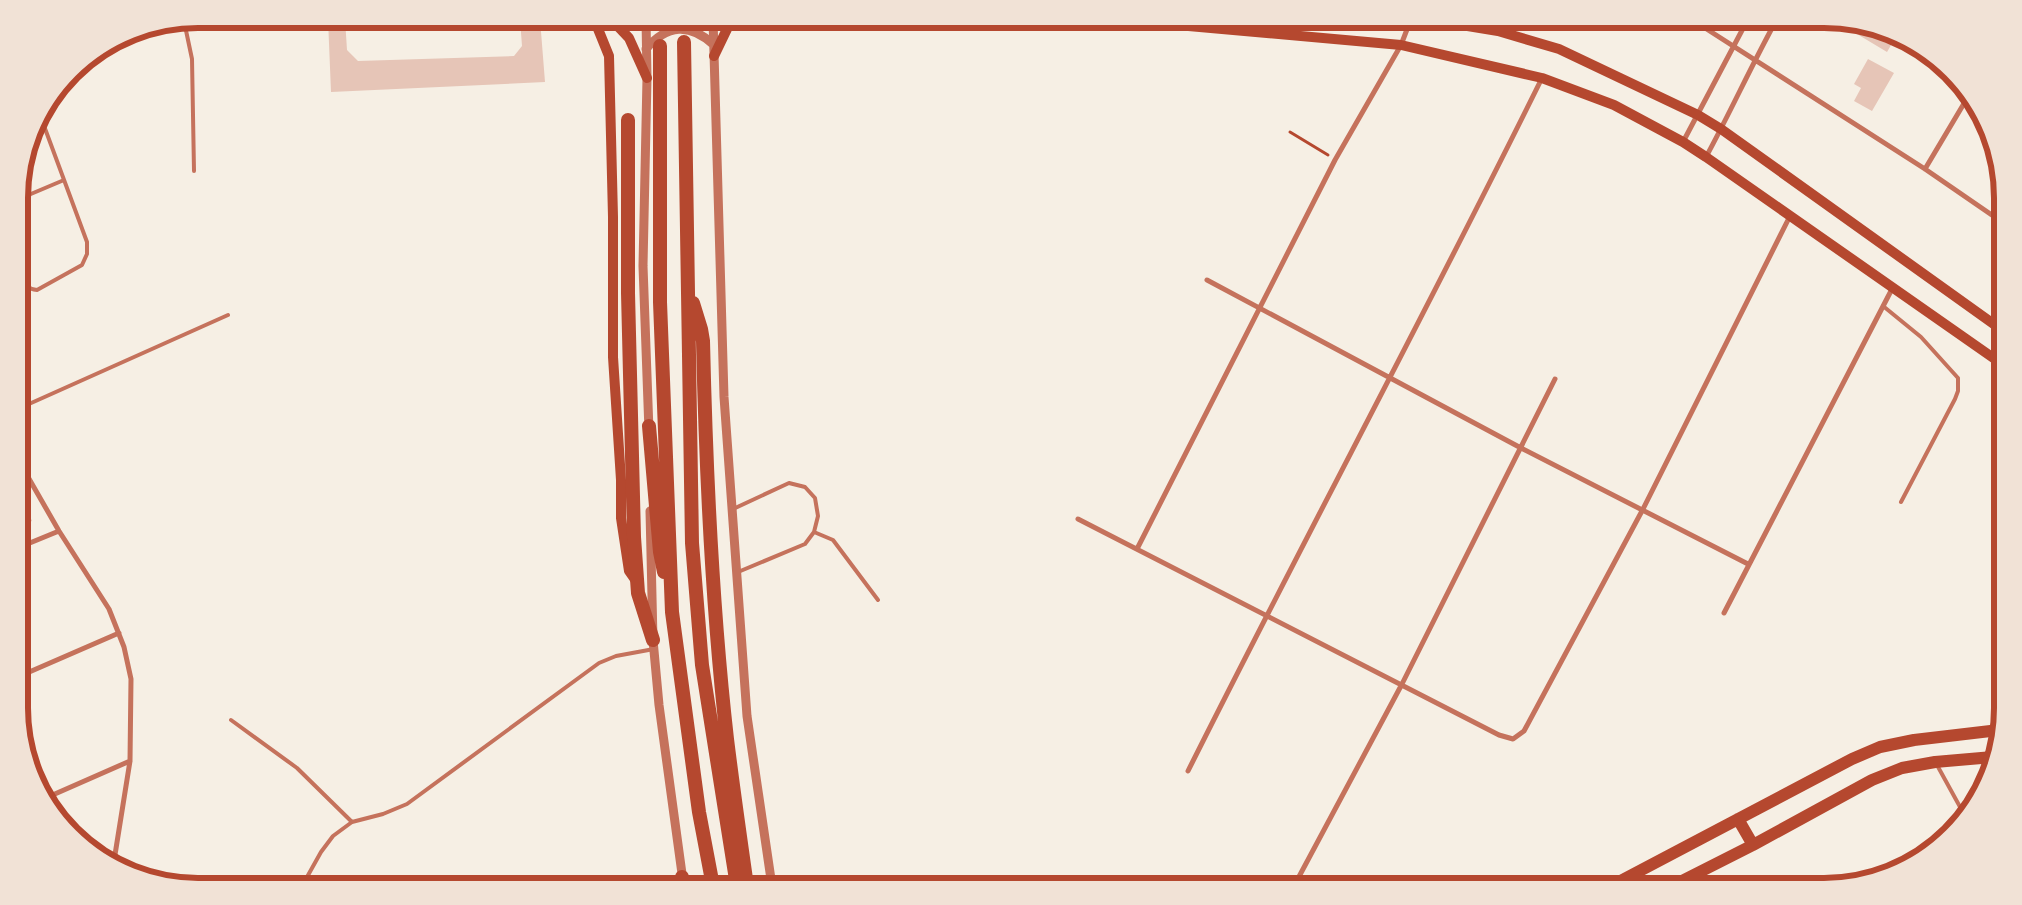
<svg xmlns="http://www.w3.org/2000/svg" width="2022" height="905" font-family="Overpass,sans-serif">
<rect width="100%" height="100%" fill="#f6efe4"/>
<path fill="#e6c5b7" d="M328,19H345L347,50L358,61L514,56L522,46L520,19H540L545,82L331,92Z
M1849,24L1893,32L1897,35L1887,52L1847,28Z
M1868,59L1894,73L1872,111L1854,101L1861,88L1854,84Z
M22,498L32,521L20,526V499Z"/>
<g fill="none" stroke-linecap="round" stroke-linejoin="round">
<path stroke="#b5482f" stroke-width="3" d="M1290,132L1328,155"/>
<path stroke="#c5725c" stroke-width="4" d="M184,21L192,59L194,171
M19,199L64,180
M19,277C24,285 28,289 37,290L82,265L87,254V242L40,115
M1883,306L1921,337L1958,378V391L1955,399L1901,502
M20,408L228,315
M733,509L789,483L805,487L815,498L818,516L814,532L805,544L738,572
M814,532L833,540L878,600
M2003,597L1999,601L2003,608
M231,720L297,768L352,822
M1937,765L1965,816
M302,886L321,852L333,836L352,822L383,814L407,804L599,663L616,656L654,649"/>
<path stroke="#c5725c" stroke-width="5" d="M1691,19L1925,169L2002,222
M1683,142L1748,19
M1706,157C1731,111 1752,64 1777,19
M1925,169L1969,95
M1207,280L1521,448L1748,564
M20,463L59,531L109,609L124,647L131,679L130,761L114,861
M1078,519L1499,735L1513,739L1524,731L1643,509L1790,216
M20,547L59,531
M1137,549L1335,160L1401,45L1411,19
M1724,613L1893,287
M20,676L119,633
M1188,771C1304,539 1427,311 1542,78
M48,797L130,761
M1294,886L1402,684L1555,379"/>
<path stroke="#c5725c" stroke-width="9" d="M646,19L647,78L643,266L649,431
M713,19L724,397L747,716L772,886
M646,49C667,24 690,23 714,45
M650,511L653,640L659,705L683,881"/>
<path stroke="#b5482f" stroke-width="10" d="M594,19L609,56L613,217V357L621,480V518L629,571L636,581
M611,19L629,38L647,78
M1110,19L1401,45L1542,78L1614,105L1683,142L1706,157L2002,364
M1425,19L1498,31L1559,49L1698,115L1721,129L2002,330
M121,37L140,30
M714,56L727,29L734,19"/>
<path stroke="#b5482f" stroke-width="12" d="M1738,819L1753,845
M1611,886L1852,759L1880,747L1914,740L1999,730
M1672,886L1753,845L1872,780L1902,768L1935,762L1993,757"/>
<path stroke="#b5482f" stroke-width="14" d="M684,42L692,543L702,665L737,886
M660,46V302L672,612L699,812L713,886
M628,120V293L634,537L638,593L653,640
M693,303L701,329L703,341C706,474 712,607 727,739C733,788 740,837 747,886
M649,426L660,552L664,572
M682,886V877"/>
</g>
<path d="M0 0H2022V905H0ZM198 28H1824A170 170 0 0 1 1994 198V708A170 170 0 0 1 1824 878H198A170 170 0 0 1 28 708V198A170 170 0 0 1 198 28Z" fill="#f1e2d6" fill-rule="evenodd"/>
<path fill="none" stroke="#b5482f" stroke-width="6" d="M198 28H1824A170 170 0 0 1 1994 198V708A170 170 0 0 1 1824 878H198A170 170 0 0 1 28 708V198A170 170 0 0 1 198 28Z"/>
</svg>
